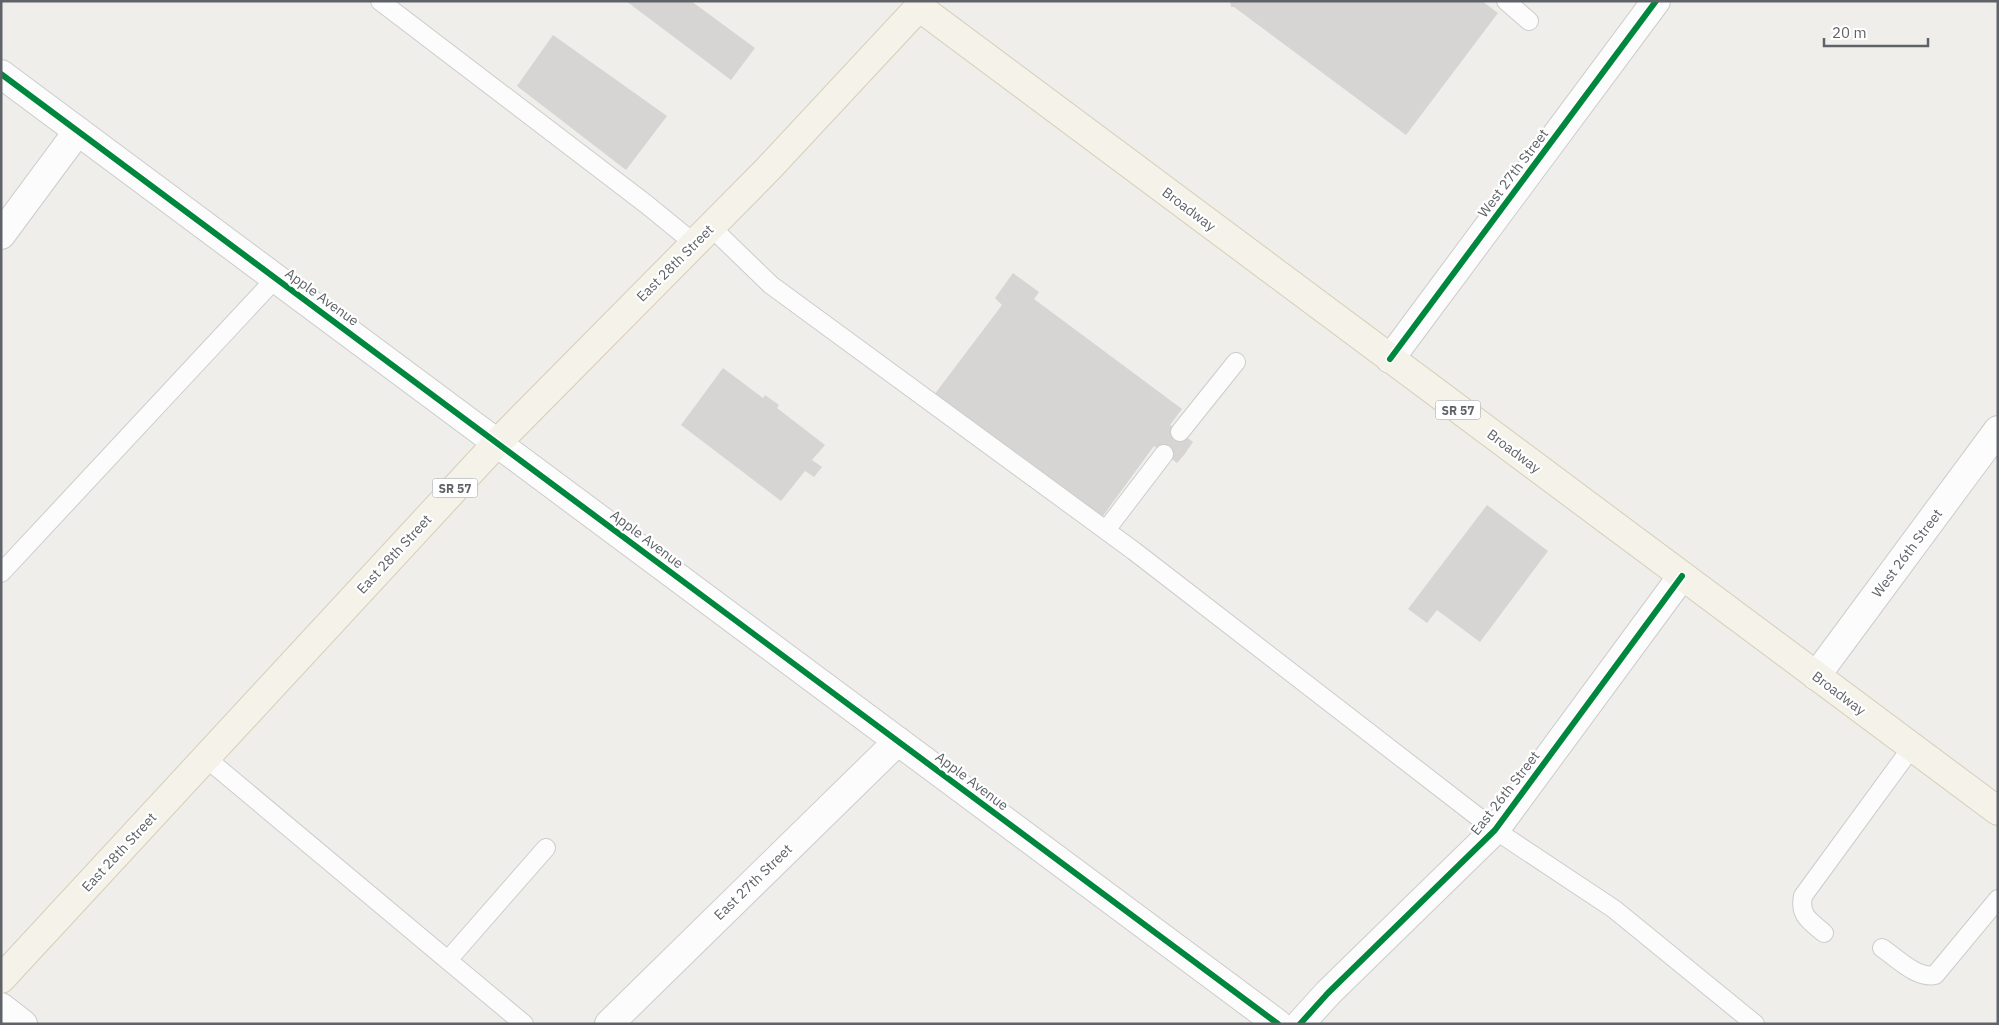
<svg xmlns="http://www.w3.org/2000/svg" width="1999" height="1025" font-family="'IBM Plex Sans',sans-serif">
<rect width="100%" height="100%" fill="#efeeea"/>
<path fill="#d6d5d3" d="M626,1H691L755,48L731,80Z
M1230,1H1482L1498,13L1406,135L1234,7H1231Z
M553,35L667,116L626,170L517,86Z
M1013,273L1039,292L1034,299L1182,409L1170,425L1193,442L1184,455L1177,463L1154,446L1100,520L934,395L1002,305L995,298Z
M723,368L763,398L765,395L779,405L777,408L825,445L812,460L822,467L814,477L805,471L781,501L681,425Z
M1487,505L1548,551L1480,642L1437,610L1427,623L1408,609Z"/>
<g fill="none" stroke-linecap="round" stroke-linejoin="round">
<defs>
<path id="lane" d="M380,1L646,204L695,244
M1506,1L1529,21
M711,227L771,285L1134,551L1495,830L1614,909L1755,1024
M1180,432L1236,362
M1106,530L1164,454
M1,573L276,278
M206,758L524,1024
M1824,933C1810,921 1799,916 1803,896L1912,747
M1882,948C1897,958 1917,979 1935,975L1998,899
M448,960L546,848"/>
<path id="street" d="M1,74L1278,1024
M1,235L78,131
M1390,359L1656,1
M1816,676L1998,430
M609,1024L898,741
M1300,1024L1328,993L1495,830L1682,576"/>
<path id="secondary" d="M1,1007L23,1024"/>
<path id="primary" d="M1,979L497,443L768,169L919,7L1998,811"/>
</defs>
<use href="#lane" stroke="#cbcccc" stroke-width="20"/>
<use href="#street" stroke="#cbcccc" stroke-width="30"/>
<use href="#secondary" stroke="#cacacb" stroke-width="30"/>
<use href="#primary" stroke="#d7ceb8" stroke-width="30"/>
<use href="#lane" stroke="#fdfcfc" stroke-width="18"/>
<use href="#street" stroke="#fdfcfc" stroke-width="28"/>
<use href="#secondary" stroke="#fdfcfc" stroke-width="28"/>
<use href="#primary" stroke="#f4f2e9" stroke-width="28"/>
<defs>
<path id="cycleway" d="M1,74L1278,1024
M1390,359L1656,1
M1300,1024L1328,993L1495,830L1682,576"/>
</defs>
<use href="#cycleway" stroke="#fff" stroke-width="9"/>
<use href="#cycleway" stroke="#00873e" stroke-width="6"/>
</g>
<g text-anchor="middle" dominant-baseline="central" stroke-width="4.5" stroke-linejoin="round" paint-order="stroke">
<g fill="#fff" stroke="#8f9295" stroke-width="1">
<rect x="1435.5" y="400.5" width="45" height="19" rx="4"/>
<rect x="432.5" y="478.5" width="45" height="19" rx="4"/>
</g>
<g font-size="12" font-weight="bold" fill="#5f6368">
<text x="1458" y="410">SR 57</text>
<text x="455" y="488">SR 57</text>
</g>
<g font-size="14" fill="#5f6368" stroke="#fff">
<text transform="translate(1513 173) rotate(-53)">West 27th Street</text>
<text transform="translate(1189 209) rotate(37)">Broadway</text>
<text transform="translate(675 263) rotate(-45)">East 28th Street</text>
<text transform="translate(322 297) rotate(36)">Apple Avenue</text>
<text transform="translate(1514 451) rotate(37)">Broadway</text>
<text transform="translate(647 539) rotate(37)">Apple Avenue</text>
<text transform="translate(1907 553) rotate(-53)">West 26th Street</text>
<text transform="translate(394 554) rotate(-47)">East 28th Street</text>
<text transform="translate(1839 693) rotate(37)">Broadway</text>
<text transform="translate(972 781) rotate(37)">Apple Avenue</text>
<text transform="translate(1505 793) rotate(-52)">East 26th Street</text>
<text transform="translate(119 852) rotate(-47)">East 28th Street</text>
<text transform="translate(753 882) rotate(-44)">East 27th Street</text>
</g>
</g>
<rect width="1999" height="1025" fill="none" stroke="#5f6368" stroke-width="5"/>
<path d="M1824 38v8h104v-8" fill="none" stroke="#5f6368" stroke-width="2.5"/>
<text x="1832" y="38" font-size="15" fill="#5f6368" stroke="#ffffff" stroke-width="4" paint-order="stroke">20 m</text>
</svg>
